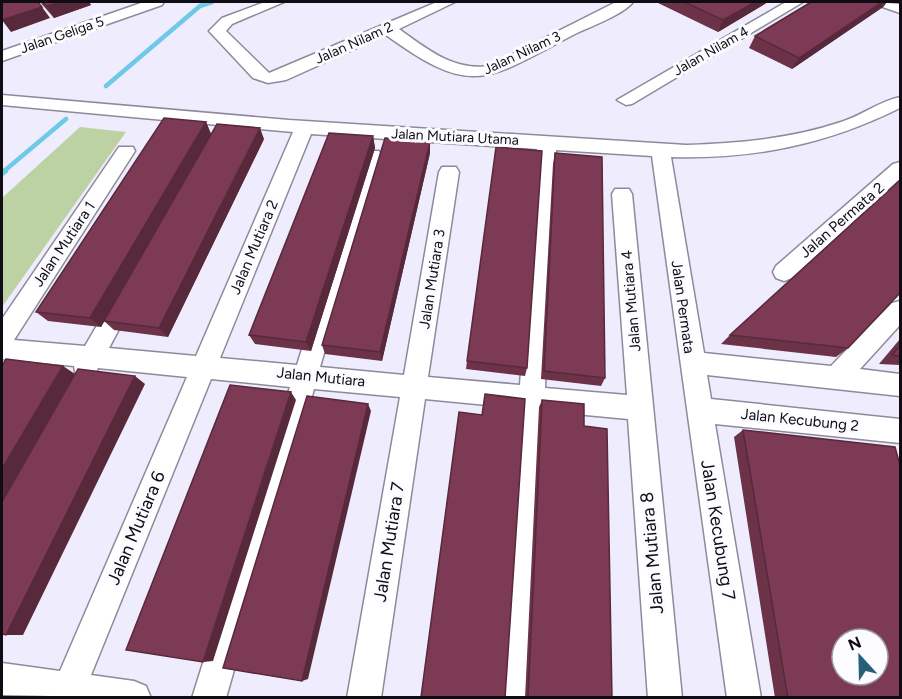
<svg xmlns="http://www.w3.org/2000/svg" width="902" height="699" font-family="Figtree,sans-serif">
<rect width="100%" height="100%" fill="#efecfe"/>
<path fill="#bdd2a2" d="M80,127L126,132L2,307V198Z"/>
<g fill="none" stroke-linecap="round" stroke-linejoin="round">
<path stroke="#6dcae6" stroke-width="4.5" d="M106,86L200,6L212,2
M3,172L66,119"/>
<path stroke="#6dcae6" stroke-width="6" d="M2,173L5,171"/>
<defs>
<path id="minor" d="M144,2H164L162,5L2,61V51Z
M265,2H284L232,24L226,31L269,73L437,2H455L399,29C427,49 453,71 489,66L616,2H633C623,15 589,27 573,35C485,81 473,98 386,35L286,80L268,83L253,78L209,31L222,18Z
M786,2H803L632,104L626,105L617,100Z
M875,2L900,4V13L877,5Z
M2,95L289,120L686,145C739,143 790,139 841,122C861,116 880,101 900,97V108C825,145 755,159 671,157L704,353L831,366L892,303L900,301V325L860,369L900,374V396L707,375L711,399L900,419V443L715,424L761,698H727L652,156L556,150L545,388L627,395L612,194L615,189H629L632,194L682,698H648L628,419L544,411L531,698H497L518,408L425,399L381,698H347L400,397L314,389L226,698H192L290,387L211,379L91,675L134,681L146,686L151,698L2,695V663L60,671L187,377L98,368L94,377L85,380L76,377L74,366L2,359V319L119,147H133L135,151L14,340L85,346L117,291L125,288L133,291L136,297L109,348L196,356L293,132L2,105ZM311,134L537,149L520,385L428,377L459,172L456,167H442L439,172L404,375L320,367L381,155L379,151H365L363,155L297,365L220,358Z
M900,162V179L792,278L784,281L776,278L773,272L776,266L893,164Z"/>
</defs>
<use href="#minor" stroke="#8d8a9a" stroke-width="3"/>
<use href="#minor" fill="#fff" fill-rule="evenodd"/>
</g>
<path fill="#6b3248" d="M40,2H89L91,5L54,18Z
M656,2H768L718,32Z
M811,2H887L883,7L792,69L749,48L755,36Z
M206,122L211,134L101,327L48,321L36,312Z
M373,136L375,148L311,351L255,344L249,335Z
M264,139L168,337L114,330L104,321Z
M430,153L382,361L325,354L322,345Z
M555,153L605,378L601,386L541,379L553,164Z
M730,335L848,348L836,357L721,344Z
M900,339V365L879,364Z
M467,361L527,368L525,376L466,369Z
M542,400L584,426L612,698H525L539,407Z
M743,430L900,698H775L734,437Z"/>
<path fill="#57293b" d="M61,2H89L91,5L54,18L47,6Z
M755,2H768L718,32L723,20Z
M882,2H887L883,7L792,69L799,58Z
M42,7L50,18L11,32L2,20Z
M206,122L211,134L101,327L90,318Z
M260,128L264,139L168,337L159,328Z
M373,136L375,148L311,351L306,342Z
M430,142V153L382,361L380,352Z
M63,366L75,374L2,502V469Z
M135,376L145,384L23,635H6Z
M291,392L296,400L213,661L203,662Z
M368,404L371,411L308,679L302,681Z"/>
<path fill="#7c3a54" stroke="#57293b" stroke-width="1.5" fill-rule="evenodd" d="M2,2H38L42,7L2,20Z
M42,2H61L47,6Z
M684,2H755L723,20Z
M811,2H882L799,58L755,36Z
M164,118L206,122L90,318L36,312Z
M217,124L260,128L159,328L104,321Z
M329,133L373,136L306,342L249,335Z
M385,138L430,142L380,352L322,345Z
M496,147L542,151L527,368L467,361Z
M555,153L602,157L605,378L544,371Z
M900,180V293L848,348L730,335Z
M900,346V356L892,355Z
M6,359L63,366L2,469V366Z
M78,369L135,376L6,635L2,634V502Z
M230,385L291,392L203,662L126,650Z
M485,394L525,399L505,698L421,697L459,412L482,415Z
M307,396L368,404L302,681L223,668Z
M542,400L584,404V426L607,429L612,698H528Z
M743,430L895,447L900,465V698H788ZM842,639H878V675H842Z"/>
<g text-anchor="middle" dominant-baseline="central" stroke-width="6" stroke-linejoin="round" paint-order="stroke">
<g font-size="14" fill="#0f0d13" stroke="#fcfbff">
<text transform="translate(62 35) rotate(-19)">Jalan Geliga 5</text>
<text transform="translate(354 43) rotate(-24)">Jalan Nilam 2</text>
<text transform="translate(711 51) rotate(-30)">Jalan Nilam 4</text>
<text transform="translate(522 53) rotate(-25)">Jalan Nilam 3</text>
<text transform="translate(455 137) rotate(3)">Jalan Mutiara Utama</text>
</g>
<g font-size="15" fill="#0f0d13" stroke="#fcfbff">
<text transform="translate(842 220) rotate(-41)">Jalan Permata 2</text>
<text transform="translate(64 244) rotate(-56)">Jalan Mutiara 1</text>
<text transform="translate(254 247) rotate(-67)">Jalan Mutiara 2</text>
<text transform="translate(432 279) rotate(-81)">Jalan Mutiara 3</text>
<text transform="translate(631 301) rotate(-95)">Jalan Mutiara 4</text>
<text transform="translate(683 307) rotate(82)">Jalan Permata</text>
<text transform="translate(321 377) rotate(6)">Jalan Mutiara</text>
<text transform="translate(800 420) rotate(6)">Jalan Kecubung 2</text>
</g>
<g font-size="18" fill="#0f0d13" stroke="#fcfbff">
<text transform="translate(136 528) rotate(-67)">Jalan Mutiara 6</text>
<text transform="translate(718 530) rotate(81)">Jalan Kecubung 7</text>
<text transform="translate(389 542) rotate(-81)">Jalan Mutiara 7</text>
<text transform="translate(652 553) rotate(-95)">Jalan Mutiara 8</text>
</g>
</g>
<rect width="902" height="699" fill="none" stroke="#0f0d13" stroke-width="6"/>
<g transform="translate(860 657) rotate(338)"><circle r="28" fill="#fcfbff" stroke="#9d9ca1" stroke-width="1.5"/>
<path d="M0-4.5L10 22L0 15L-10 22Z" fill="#256078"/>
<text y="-9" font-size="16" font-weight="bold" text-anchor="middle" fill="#0f0d13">N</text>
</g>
</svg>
